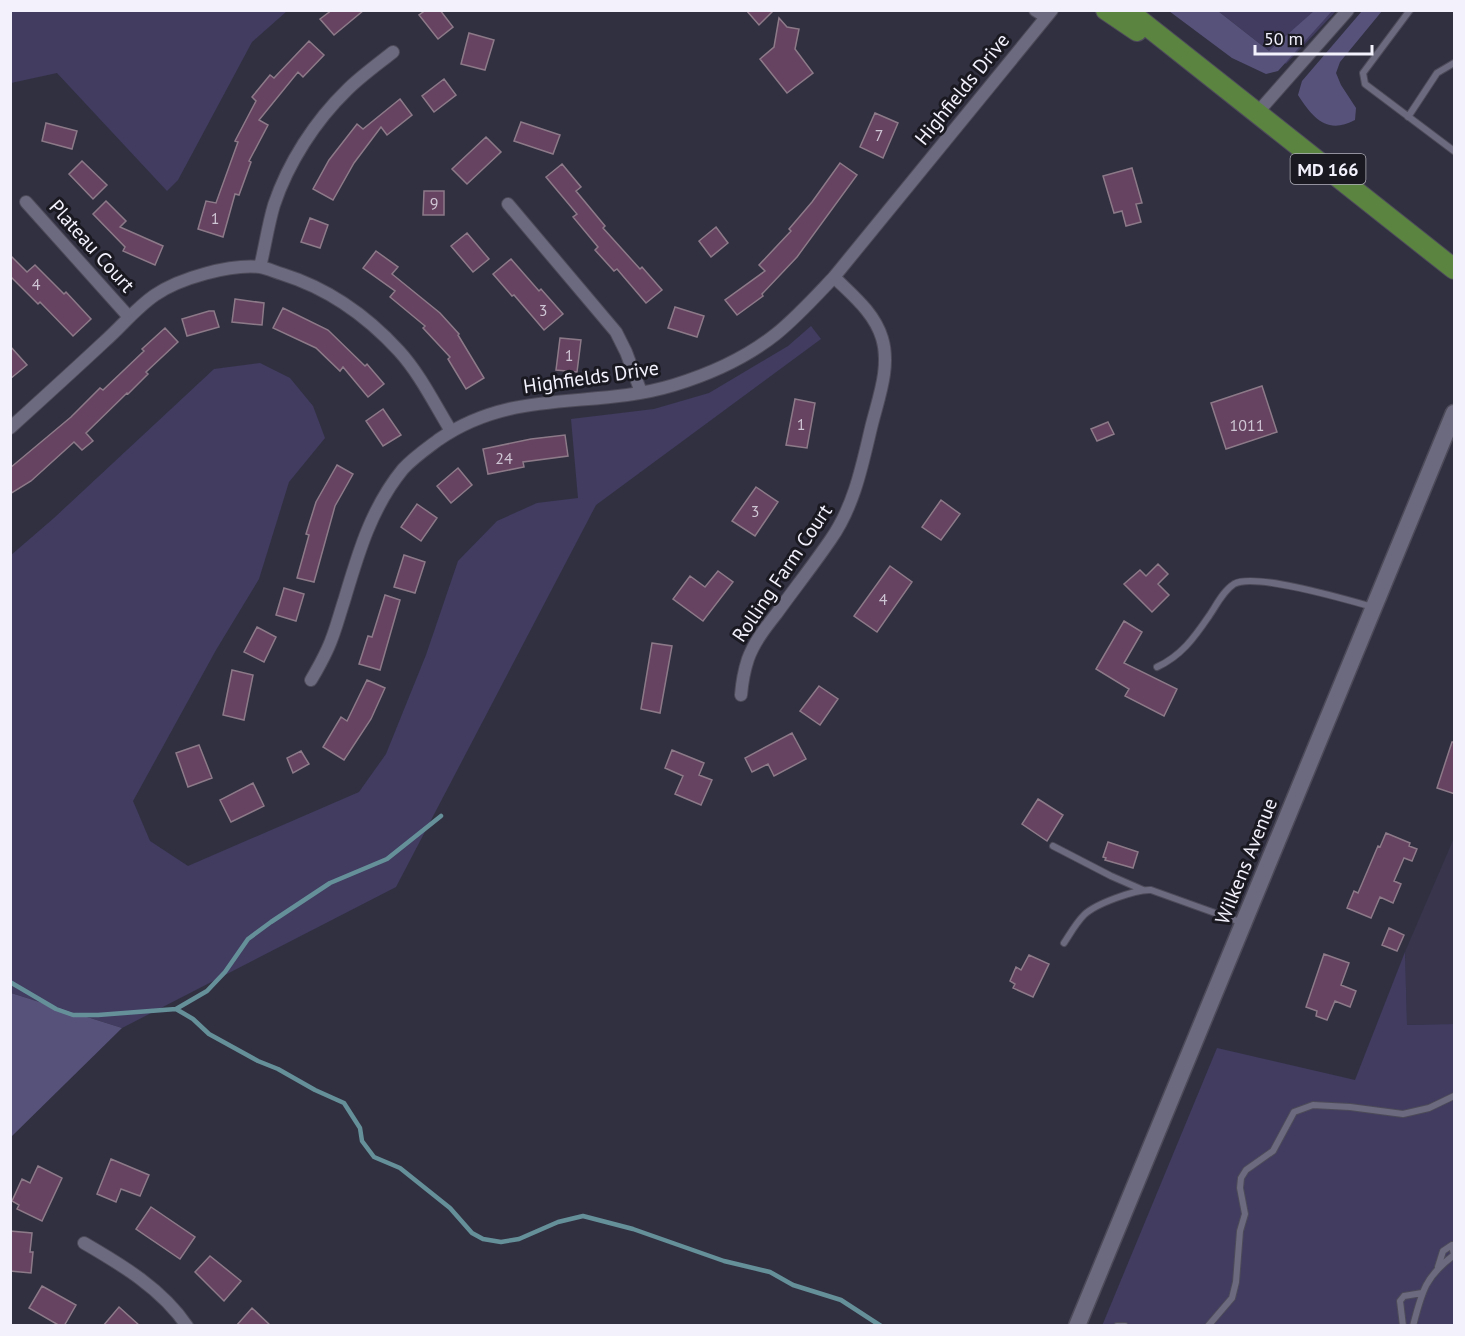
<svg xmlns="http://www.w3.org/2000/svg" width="1465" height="1336" font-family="'PT Sans',sans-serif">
<rect width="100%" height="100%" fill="#313041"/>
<path fill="#38354d" d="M1454,838V1024L1407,1025L1405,952Z"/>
<path fill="#413c60" d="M10,11L11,10L287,11L252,42L178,180L167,191L57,73L11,83Z
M1218,11H1336L1286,64L1271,50L1269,51Z
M811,326L821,339L596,505L396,887L122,1028L11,993L10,556L54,518L214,369L260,363L290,378L313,406L325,438L289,482L259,579L216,650L133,801L150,841L188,866L359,792L386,754L426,655L458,561L497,521L537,503L578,498L571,419L654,409L709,393L788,346Z
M1405,952L1407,1025L1454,1024V1325L1102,1326L1217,1048L1355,1080Z"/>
<path fill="#57527a" d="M1169,11H1218L1269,51L1314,11H1332L1278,71L1266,74L1232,58Z
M1362,11H1382L1340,62L1336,73L1341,85L1356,108L1355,120C1327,135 1313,118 1298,95L1302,81Z
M11,993L122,1028L11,1137L10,993Z"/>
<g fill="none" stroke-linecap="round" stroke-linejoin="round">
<path stroke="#65909a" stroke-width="4.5" d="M10,982L56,1009L73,1015H98L176,1009L193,1019L209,1034L258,1061L278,1069L315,1090L344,1103L360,1128L362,1141L374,1157L400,1168L450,1208L472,1233L483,1239L501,1242L519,1239L558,1222L583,1216L633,1229L724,1261L770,1272L793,1285L841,1300L881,1326
M176,1009L207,991L225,972L248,939L271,922L330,883L387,859L441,816"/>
</g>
<path fill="#664360" stroke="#8d7a89" stroke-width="1.5" d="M332,10H364L334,35L320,19Z
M426,10H440L453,27L438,39L419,15Z
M746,10H774L759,25Z
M779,18L787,27L799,29L795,49L813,73L787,93L760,59L774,47Z
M469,33L494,40L485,70L461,64Z
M309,41L324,55L303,77L298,72L259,120L268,125L249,161L251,162L239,195L235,194L223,237L198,229L206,201L216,203L238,142L235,141L256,101L252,97L270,75L274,78Z
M444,79L456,95L434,112L422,96Z
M400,99L412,115L387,135L381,127L354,163L333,200L313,189L329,160L357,124L363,129Z
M875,113L898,123L883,158L860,147Z
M521,122L560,135L553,154L514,141Z
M46,123L77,131L72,149L42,141Z
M486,137L501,152L467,184L452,169Z
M82,161L107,185L93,199L69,174Z
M840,163L857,175L797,257L762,294L763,296L737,315L725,300L765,271L759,265L791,231L789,229L812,202Z
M562,164L581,187L576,191L605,226L603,228L640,269L642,267L662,290L646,303L617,269L614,271L595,250L598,247L573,217L577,214L546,177Z
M1132,168L1142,203L1136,204L1141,222L1126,226L1122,211L1114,213L1103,176Z
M424,191H444V215H423Z
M106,201L126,221L120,227L163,246L155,265L123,251L125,247L93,214Z
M310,218L328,225L320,248L301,242Z
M716,227L728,243L711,257L699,241Z
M467,233L489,259L473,272L451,246Z
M376,251L398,267L392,274L440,313L459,334L458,335L484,378L466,389L448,359L450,357L423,328L425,326L390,297L395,291L363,268Z
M10,255L27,272L35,265L64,294L66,292L91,319L73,336L40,302L38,304L10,276Z
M511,259L539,291L541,289L563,314L544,330L514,295L512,296L493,274Z
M235,299L264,303L262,325L232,322Z
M675,307L704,316L697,337L668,328Z
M283,308L328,330L365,366L367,364L384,384L368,397L343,367L340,371L316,348L273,328Z
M209,311H214L219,327L187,336L182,319Z
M165,328L178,342L146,372L148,374L128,394L127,393L86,433L93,441L82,450L74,442L31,481L10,494V468L71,417L100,388L103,390L144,351L142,349Z
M560,338L581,340L577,372L556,370Z
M10,346L27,365L10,379Z
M1262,386L1277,432L1226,449L1211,403Z
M795,399L815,403L807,448L786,445Z
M383,409L401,435L383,446L366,421Z
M1108,422L1114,434L1097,441L1091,429Z
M565,435L568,456L523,462L524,467L488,474L483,449L531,439Z
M337,465L353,474L335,506L314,582L297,578L309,535L306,534L316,502Z
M458,468L472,485L451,503L437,486Z
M756,487L778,502L755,536L732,521Z
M941,500L960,514L941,540L922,527Z
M417,504L437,518L421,541L401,527Z
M404,555L425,562L415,593L394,587Z
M1158,564L1168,574L1158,584L1169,595L1152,612L1124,584L1140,570L1146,576Z
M890,566L912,582L877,632L854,616Z
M718,571L733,582L703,621L673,599L690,576L705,587Z
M284,588L304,594L296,621L276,615Z
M385,595L400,600L380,670L359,664L368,636L372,637Z
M1124,621L1142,632L1124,663L1177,689L1164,716L1125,696L1129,689L1096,669Z
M257,627L276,637L264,662L244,652Z
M652,643L672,646L660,713L641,709Z
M232,670L253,675L244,720L223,715Z
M367,680L385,688L371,719L344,760L323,747L341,717L347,721Z
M819,686L838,699L820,725L800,711Z
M792,733L806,759L774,776L768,764L752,772L745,758Z
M1452,742H1455V794L1437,788Z
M199,745L212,778L188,787L176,753Z
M672,750L704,763L699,775L712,780L701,805L675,794L683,776L665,768Z
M301,751L309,764L293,773L287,758Z
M253,783L264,806L231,822L220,800Z
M1038,799L1063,815L1047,841L1022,824Z
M1386,833L1410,843L1409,846L1417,849L1412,861L1404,858L1394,881L1401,884L1393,903L1380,897L1371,918L1347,908L1354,891L1358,893L1378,846L1380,847Z
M1108,842L1138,852L1133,868L1105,860L1106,858L1103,857Z
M1389,928L1404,935L1397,951L1382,945Z
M1324,954L1349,963L1341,985L1356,991L1350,1007L1335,1001L1327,1020L1316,1016L1317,1011L1306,1007Z
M1029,955L1049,964L1033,997L1013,988L1015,984L1010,981L1016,967L1021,970Z
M111,1159L149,1175L140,1196L121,1189L116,1202L97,1194Z
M38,1166L62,1178L42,1221L17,1209L19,1205L12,1201L22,1179L30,1183Z
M151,1207L195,1237L180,1259L136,1229Z
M10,1231L32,1233L30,1252H33L31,1273L10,1271Z
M210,1256L241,1281L224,1301L195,1272Z
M42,1286L76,1305L64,1326H60L29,1308Z
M119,1307L140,1326H103Z
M252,1308L271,1326H236Z"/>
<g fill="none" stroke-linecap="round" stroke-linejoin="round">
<defs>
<path id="service" d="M1410,10L1363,73L1365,84L1454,151
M1408,117L1437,73L1454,63
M1157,667C1181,656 1194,638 1209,616C1216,606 1223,591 1234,584C1254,572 1348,600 1373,607
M1053,846L1111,876L1143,890
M1064,943C1070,934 1076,923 1084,915C1095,904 1136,889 1151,890L1243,923
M1117,1326H1125
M1208,1326L1232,1298L1236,1282L1240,1231L1245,1214L1240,1188L1241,1178L1246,1170L1273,1151L1294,1112L1313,1105L1350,1107L1403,1114L1429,1108L1454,1096
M1403,1326L1400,1301L1404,1296L1422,1293
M1413,1326C1422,1291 1425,1277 1454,1255L1452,1245L1443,1251L1438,1267"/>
<path id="minor" d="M1035,10L1046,17
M1258,112L1348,10
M26,202L129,317
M508,204L616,332L626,352L641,392
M260,267C265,247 268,225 274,205C288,163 315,121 347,90C361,76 378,64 393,52
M10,428C42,399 74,370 105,341C122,326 136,308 155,295C180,278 230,264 260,267C267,268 275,272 282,274C327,288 367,316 399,351C420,374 435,405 451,431
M311,680C317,670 323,659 328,648C335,633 339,616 344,601C358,554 371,508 403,469C413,458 426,449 438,440C514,387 592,410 674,385C710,374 746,358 776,334C797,317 815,297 834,277L1052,10
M741,695C742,683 744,671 748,659C754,642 766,627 777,613C795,588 814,564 831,539C854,506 862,466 871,428C878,399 891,367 882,338C874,312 852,295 834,277
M84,1243C122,1265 162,1289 187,1326"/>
<path id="secondary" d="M1077,1326L1454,413"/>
<path id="primary" d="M1106,10L1137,31
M1127,10L1454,269"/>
</defs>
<use href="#service" stroke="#4d4b5a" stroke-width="8"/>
<use href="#minor" stroke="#4d4b5a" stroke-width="14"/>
<use href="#secondary" stroke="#4d4b5a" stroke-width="19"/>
<use href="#primary" stroke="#4d4b5a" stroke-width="22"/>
<use href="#service" stroke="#6c6a7e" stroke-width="6"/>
<use href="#minor" stroke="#6c6a7e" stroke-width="12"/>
<use href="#secondary" stroke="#6c6a7e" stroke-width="16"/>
<use href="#primary" stroke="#5c8441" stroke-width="20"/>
</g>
<g text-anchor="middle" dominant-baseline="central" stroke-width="6" stroke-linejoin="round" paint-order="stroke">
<g font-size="16" fill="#cfc6d5">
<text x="879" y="135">7</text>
<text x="434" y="203">9</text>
<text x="215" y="218">1</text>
<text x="36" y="284">4</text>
<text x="543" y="310">3</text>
<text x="569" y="355">1</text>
<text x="801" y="424">1</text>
<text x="1247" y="425">1011</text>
<text x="504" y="458">24</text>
<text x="755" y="511">3</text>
<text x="883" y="599">4</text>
</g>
<rect fill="#1a1921" stroke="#b1b0ba" stroke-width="1.5" x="1290.5" y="154" width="75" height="30" rx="4.5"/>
<g font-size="18" font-weight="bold" fill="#f2f1fc">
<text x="1328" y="169">MD 166</text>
</g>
<g font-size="20" fill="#f2f1fc" stroke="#1a1921">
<text transform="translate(962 89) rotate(-51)">Highfields Drive</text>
<text transform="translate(92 246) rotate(48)">Plateau Court</text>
<text transform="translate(591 377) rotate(-8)">Highfields Drive</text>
<text transform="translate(782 573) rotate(-56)">Rolling Farm Court</text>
<text transform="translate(1246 861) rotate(-68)">Wilkens Avenue</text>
</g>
</g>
<rect width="1465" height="1336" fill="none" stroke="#f2f1fc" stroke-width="24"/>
<path d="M1255 45v9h117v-9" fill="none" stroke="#f2f1fc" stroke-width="3"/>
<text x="1264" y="45" font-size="18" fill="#f2f1fc" stroke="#1a1921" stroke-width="4.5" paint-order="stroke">50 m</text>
</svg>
